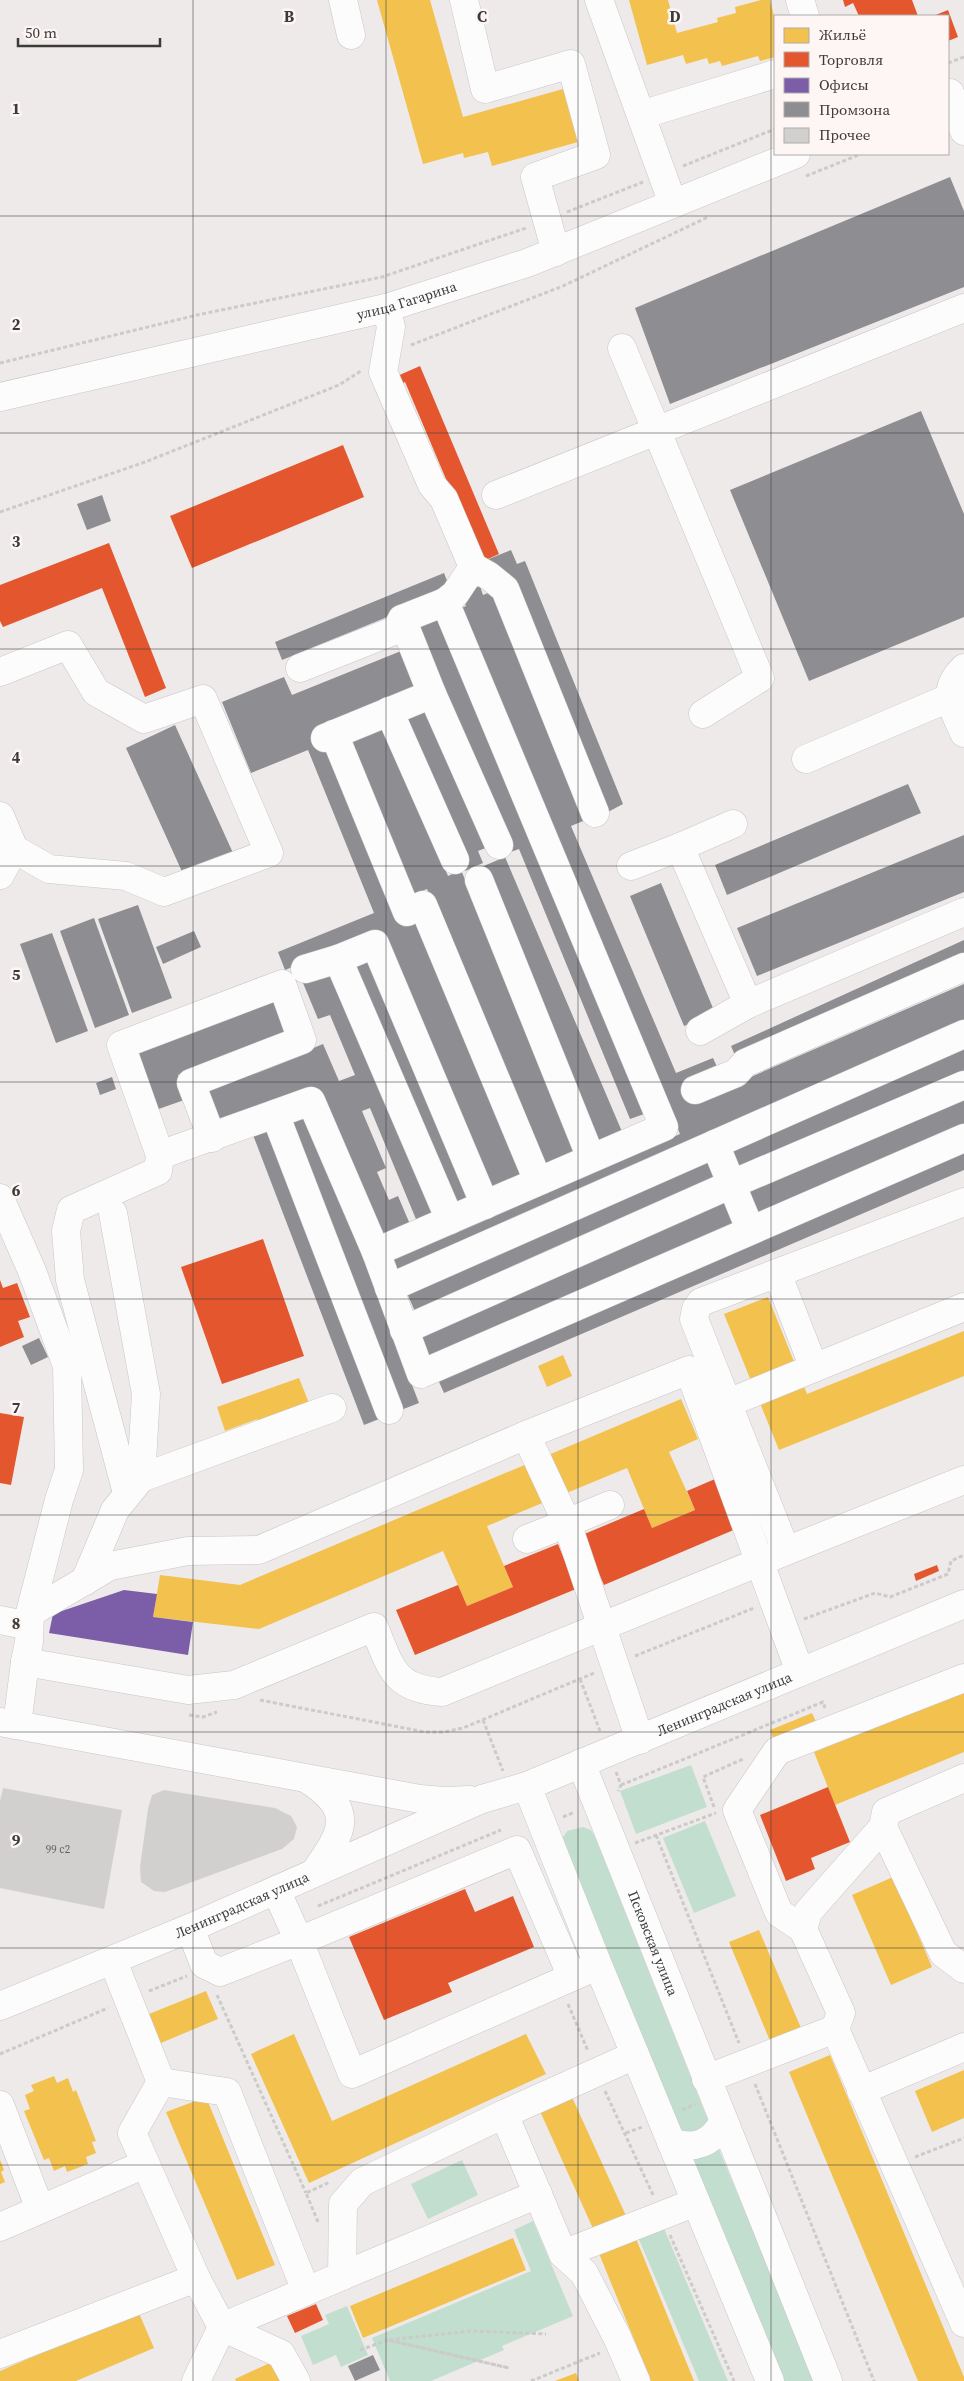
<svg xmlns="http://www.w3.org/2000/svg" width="964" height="2381" font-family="'Source Serif 4',serif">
<rect width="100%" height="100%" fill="#eeeae9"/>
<path fill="#c2decf" d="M691,1765L707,1807L636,1834L620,1791Z
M705,1821L736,1896L694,1913L663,1838Z
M583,1827L591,1830L595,1837L709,2123L681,2143L562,1839L567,1831Z
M715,2140L815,2381H781L685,2149Z
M462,2160L478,2195L428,2219L411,2184Z
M533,2221L573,2316L502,2346L504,2350L431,2381H390L372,2338L531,2271L514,2230Z
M663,2226L728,2381H699L638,2237Z
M347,2306L368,2355L341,2367L336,2355L313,2365L301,2336L329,2324L325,2315Z"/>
<path fill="#f2c14e" d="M377,0H430L463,117L563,89L578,142L492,166L488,152L464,158L463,153L423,164Z
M629,0H668L677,33L718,22L717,18L736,13L735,7L761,0H770L775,20V57L760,61L758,56L722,66L720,61L709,64L707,58L686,64L683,55L647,65Z
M768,1297L807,1394L964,1331V1376L779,1450L724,1314Z
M563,1355L572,1376L547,1387L538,1366Z
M299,1378L309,1403L261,1429L257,1419L225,1431L217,1407Z
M681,1399L698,1439L669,1452L695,1510L652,1528L627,1468L487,1526L513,1587L467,1606L443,1551L259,1629L153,1617L160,1575L240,1585Z
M964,1691V1752L835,1805L814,1752Z
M812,1713L817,1724L775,1742L770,1730Z
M893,1877L932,1967L891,1985L852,1895Z
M759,1930L801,2028L770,2041L729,1942Z
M206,1991L218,2019L156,2045L144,2016Z
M294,2034L332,2121L526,2034L546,2074L309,2183L251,2054Z
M830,2055L964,2377V2381H918L789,2072Z
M964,2070V2118L932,2132L915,2091Z
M54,2076L57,2083L68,2078L73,2092L76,2090L96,2141L92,2142L96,2153L86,2157L88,2164L67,2172L65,2166L54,2171L49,2158L44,2160L24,2111L30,2109L25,2095L34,2091L31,2085Z
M571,2095L627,2218L595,2233L539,2109Z
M206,2097L275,2265L237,2280L166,2112Z
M0,2160L4,2170L1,2172L5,2182L0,2184Z
M635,2236L694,2381H651L598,2251Z
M513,2238L526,2270L363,2338L350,2306Z
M138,2311L154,2348L76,2381H0V2371Z
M272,2362L280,2381H236L235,2379Z
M576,2373L579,2381H555Z"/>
<path fill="#e4572e" d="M843,0H912L918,16H859L853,3L845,7Z
M948,10L958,37L948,41V16H933Z
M420,366L499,554L481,562L405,382L399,385L395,377Z
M343,445L364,497L192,568L170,516Z
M109,543L166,688L145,697L102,588L3,627L0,621V585Z
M263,1239L304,1356L222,1384L181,1267Z
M0,1280L3,1288L17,1283L30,1317L18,1321L24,1337L0,1347Z
M0,1413L24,1417L11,1485L0,1483Z
M722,1476L743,1526L604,1585L582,1535L644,1509L652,1528L695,1510L687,1491Z
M558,1544L576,1589L415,1655L396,1610L458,1585L467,1606L513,1587L504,1566Z
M937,1565L939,1571L916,1581L914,1574Z
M828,1787L850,1842L811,1858L815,1869L786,1881L760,1815Z
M465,1889L475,1912L513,1896L534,1947L448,1983L452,1992L384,2020L349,1937Z
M316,2304L323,2320L295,2333L287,2316Z"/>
<path fill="#7b5ea7" d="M124,1590L157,1594L153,1617L193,1622L188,1655L49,1633L53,1614Z"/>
<path fill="#8d8d92" d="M950,177L964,211V287L670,404L635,308Z
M921,411L964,514V617L809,681L730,490Z
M102,495L111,521L87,530L77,504Z
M511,550L517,564L525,561L623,804L606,813L481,562Z
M444,573L451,591L282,660L275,642Z
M480,586L483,595L493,591L588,819L571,826L676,1073L713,1058L722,1078L686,1093L691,1103L964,984V1026L399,1273L393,1259L680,1134L459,609L466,606L461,594Z
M441,611L647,1113L630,1119L519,849L508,853L413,623Z
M406,649L421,687L329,747L402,924L420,917L526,1178L489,1193L382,931L285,970L278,952L374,913L308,750L251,773L222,702L284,677L292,695Z
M430,708L488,847L478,851L483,863L465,871L402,720Z
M384,724L448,876L461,870L580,1154L544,1169L427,889L413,895L348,739Z
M175,725L233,853L184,876L126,748Z
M908,784L921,813L727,895L715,865Z
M964,835V892L757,976L737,928Z
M505,857L623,1134L597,1145L479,868Z
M661,883L715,1013L684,1026L630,896Z
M138,905L172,998L132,1013L98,919Z
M94,918L129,1015L95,1028L60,931Z
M194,931L201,947L163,964L156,947Z
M52,933L88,1031L56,1043L20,944Z
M964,940V958L737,1060L731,1046Z
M371,957L476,1198L454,1208L350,966Z
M336,970L439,1215L418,1224L370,1108L362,1111L386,1168L377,1172L389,1200L398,1196L412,1229L381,1241L320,1095L220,1124L207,1092L323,1044L339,1081L355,1075L330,1015L318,1019L303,983Z
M274,999L287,1035L178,1075L187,1099L153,1111L131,1050Z
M964,1044V1075L740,1173L729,1147Z
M112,1077L116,1089L100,1095L96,1083Z
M964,1095V1126L760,1215L748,1189Z
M308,1115L419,1403L401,1410L290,1122Z
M272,1128L384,1417L364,1425L253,1135Z
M964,1149V1170L444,1393L436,1375Z
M709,1155L720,1181L417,1316L406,1291Z
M726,1196L738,1224L428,1362L416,1335Z
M39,1338L48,1357L31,1365L22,1346Z
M373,2355L380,2370L355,2381L348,2366Z"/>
<path fill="#d2d0cf" d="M3,1788L122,1810L104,1909L0,1888V1801Z
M164,1790L275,1808L291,1816L297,1827L294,1839L282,1849L165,1892L154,1891L141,1882L140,1867L148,1809L152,1795Z"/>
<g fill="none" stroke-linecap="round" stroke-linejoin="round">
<defs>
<g id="minor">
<path d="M343,0L351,35"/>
<path d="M464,0L485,89L571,64L596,155L535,177L556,252"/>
<path d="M599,0L673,204"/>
<path d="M800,0L805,16"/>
<path d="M950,93L964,131"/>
<path d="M641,115L775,74"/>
<path d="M622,348L760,678L703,714"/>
<path id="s1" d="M0,397L386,308L527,263L796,154"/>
<path d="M496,495L964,308"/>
<path d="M473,567L489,576L505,589L595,813"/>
<path d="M402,619L432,694L499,845"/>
<path d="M300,668L396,630L402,619L445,602L455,594L473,567L444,499L432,485L383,372L391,327L386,308"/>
<path d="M964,668C940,691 953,707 964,733"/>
<path d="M0,672L68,645L96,692L144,719L203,699L269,853L164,892L126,876L49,869L14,849L0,816"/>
<path d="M389,711L455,860"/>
<path d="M334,734L407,912L423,905L538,1181"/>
<path d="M325,738L432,694"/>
<path d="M806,759L949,698"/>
<path d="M733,824L680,847L748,1004L964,912"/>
<path d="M631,866L680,847"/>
<path d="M0,875L14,849"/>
<path d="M479,880L591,1158"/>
<path d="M338,959L450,1220"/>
<path d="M305,969L338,959L375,944L485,1205"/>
<path d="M700,1031L748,1004"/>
<path d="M695,1090L736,1073L745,1063L964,967"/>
<path d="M275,1114L389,1410"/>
<path d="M715,1144L750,1229"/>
<path d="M160,1155L311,1101L376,1252L421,1374L964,1138"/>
<path d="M0,1198L32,1271L67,1366L69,1470L59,1500L30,1613L29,1642L25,1662"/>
<path d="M376,1252L664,1127L445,602"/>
<path d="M777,1273L814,1368"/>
<path d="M389,1288L964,1034"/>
<path d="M404,1330L732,1184L964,1085"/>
<path d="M728,1403L964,1307"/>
<path d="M526,1435L689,1370L800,1672"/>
<path d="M141,1478L332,1408"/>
<path d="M127,1493L70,1280L66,1231L71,1210L158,1171L160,1155L121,1045L282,984L302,1040L191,1083L212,1138"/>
<path d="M610,1505L567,1523L640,1740"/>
<path d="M786,1551L964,1480"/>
<path d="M85,1581L115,1510L141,1478L146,1394L113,1213"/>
<path d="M30,1613L110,1566L188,1551L259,1550L526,1435L567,1523L527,1539"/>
<path d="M0,1620L29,1626"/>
<path d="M17,1725L25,1662L188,1690L234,1685L374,1627C391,1667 393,1689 442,1692L786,1551L694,1319L696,1309L701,1302L964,1202"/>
<path id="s2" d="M581,1763L828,2381"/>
<path d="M964,1778L886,1812L883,1827L808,1912L803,1929L841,2013L835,2029L964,2323"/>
<path d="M527,1786L598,1965L770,2381"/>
<path d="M883,1827L943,1953L964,1969"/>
<path d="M276,1890L299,1941L517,1850L572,1977L588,1970"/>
<path d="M190,1928L204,1964L220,1972L299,1941L352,2074L572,1977"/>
<path d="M803,1929L779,1913L737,1810L777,1751L964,1678"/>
<path d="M113,1961L161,2082L132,2133L196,2278L222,2327L196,2381"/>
<path d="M706,2079L835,2029"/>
<path d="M161,2082L227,2092L306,2291"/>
<path d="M861,2091L964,2047"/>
<path d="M0,2105L40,2209"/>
<path d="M504,2114L635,2055"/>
<path d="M671,2142C694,2150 712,2144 723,2122"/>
<path d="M0,2227L145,2164"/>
<path d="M563,2254L696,2202"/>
<path d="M342,2276L538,2194"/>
<path d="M222,2327L342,2276L343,2204L362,2182L504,2114L563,2254L584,2273L618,2339L636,2381"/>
<path d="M222,2327L281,2354L296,2381"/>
<path d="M0,2354L196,2278"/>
</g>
<g id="major">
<path d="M0,1722L420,1799L444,1801L470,1800"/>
<path d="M307,1779C357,1811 343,1832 314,1873"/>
<path id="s3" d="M0,2006L190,1928L482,1799L527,1786L964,1604"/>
</g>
</defs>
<use href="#minor" stroke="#c9c6c5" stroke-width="29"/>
<use href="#major" stroke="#c9c6c5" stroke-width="29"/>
<path stroke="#cccaca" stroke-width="3" stroke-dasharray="4 2.5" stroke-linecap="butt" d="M948,63L964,57
M683,166L775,129
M806,176L861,154
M567,212L643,182
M411,345L563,286L708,217
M0,363L197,315L382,277L526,228
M0,512L145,462L339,385L361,371
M804,1619L875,1593L890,1597L948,1574L951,1561L964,1555
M635,1656L754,1608
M580,1679L600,1731
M260,1700L425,1732H444L463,1728L594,1673
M189,1715L203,1717L217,1712
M483,1720L503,1771
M616,1772L621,1785L618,1791
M621,1785L823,1702L825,1708
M714,1807L703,1777L743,1759
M563,1817L575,1812
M656,1835L739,2043
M635,1843L716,1813
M318,1906L501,1830
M149,1991L187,1976
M217,1995L306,2193
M568,2004L588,2051
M0,2054L108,2008
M755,2084L874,2381
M605,2091L653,2195
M682,2110L695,2104
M626,2133L642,2127
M915,2157L964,2138
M318,2222L306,2193L330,2182
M670,2235L734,2381
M360,2350L388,2340L509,2368L388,2340L471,2331L546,2334
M531,2381L600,2353"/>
<use href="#minor" stroke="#fcfcfc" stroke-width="28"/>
<use href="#major" stroke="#fcfcfc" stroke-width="28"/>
</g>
<path fill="none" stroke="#3d3b3a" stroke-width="1" stroke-opacity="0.55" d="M193,0V2381M386,0V2381M578,0V2381M771,0V2381M0,216H964M0,433H964M0,649H964M0,866H964M0,1082H964M0,1299H964M0,1515H964M0,1732H964M0,1948H964M0,2165H964"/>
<g text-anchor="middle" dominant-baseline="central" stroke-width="5" stroke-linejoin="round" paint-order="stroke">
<g font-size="11" fill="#62605f">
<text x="58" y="1849">99 с2</text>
</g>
<g font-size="14" fill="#3d3b3a" stroke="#fdf6f4">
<text stroke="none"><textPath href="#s1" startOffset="418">улица Гагарина</textPath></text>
<text stroke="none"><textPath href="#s3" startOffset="785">Ленинградская улица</textPath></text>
<text stroke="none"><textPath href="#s3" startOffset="262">Ленинградская улица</textPath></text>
<text stroke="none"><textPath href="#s2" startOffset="194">Псковская улица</textPath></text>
</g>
</g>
<g font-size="16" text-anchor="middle" font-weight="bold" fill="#3d3b3a" stroke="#fdf6f4" stroke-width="5" stroke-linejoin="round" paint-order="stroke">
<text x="289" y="22">B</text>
<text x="482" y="22">C</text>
<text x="675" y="22">D</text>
<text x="16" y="114">1</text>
<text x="16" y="330">2</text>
<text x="16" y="547">3</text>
<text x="16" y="763">4</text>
<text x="16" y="980">5</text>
<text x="16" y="1196">6</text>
<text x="16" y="1413">7</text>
<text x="16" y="1629">8</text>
<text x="16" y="1846">9</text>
</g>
<rect x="774" y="15" width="175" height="140" fill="#fdf6f4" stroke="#b0abaa"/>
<rect x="784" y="28" width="25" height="15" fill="#f2c14e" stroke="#b0abaa"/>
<text x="819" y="40" font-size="15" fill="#3d3b3a">Жильё</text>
<rect x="784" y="52" width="25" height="15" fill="#e4572e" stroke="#b0abaa"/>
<text x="819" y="65" font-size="15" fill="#3d3b3a">Торговля</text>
<rect x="784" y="78" width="25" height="15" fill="#7b5ea7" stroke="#b0abaa"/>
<text x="819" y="90" font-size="15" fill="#3d3b3a">Офисы</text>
<rect x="784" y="102" width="25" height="15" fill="#8d8d92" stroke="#b0abaa"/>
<text x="819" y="115" font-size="15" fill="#3d3b3a">Промзона</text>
<rect x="784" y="128" width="25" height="15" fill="#d2d0cf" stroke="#b0abaa"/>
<text x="819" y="140" font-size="15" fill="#3d3b3a">Прочее</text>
<path d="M18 38v8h142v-8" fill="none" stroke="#3d3b3a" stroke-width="2.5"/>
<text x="25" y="38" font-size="15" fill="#3d3b3a" stroke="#fdf6f4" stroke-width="4" paint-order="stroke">50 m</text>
</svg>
